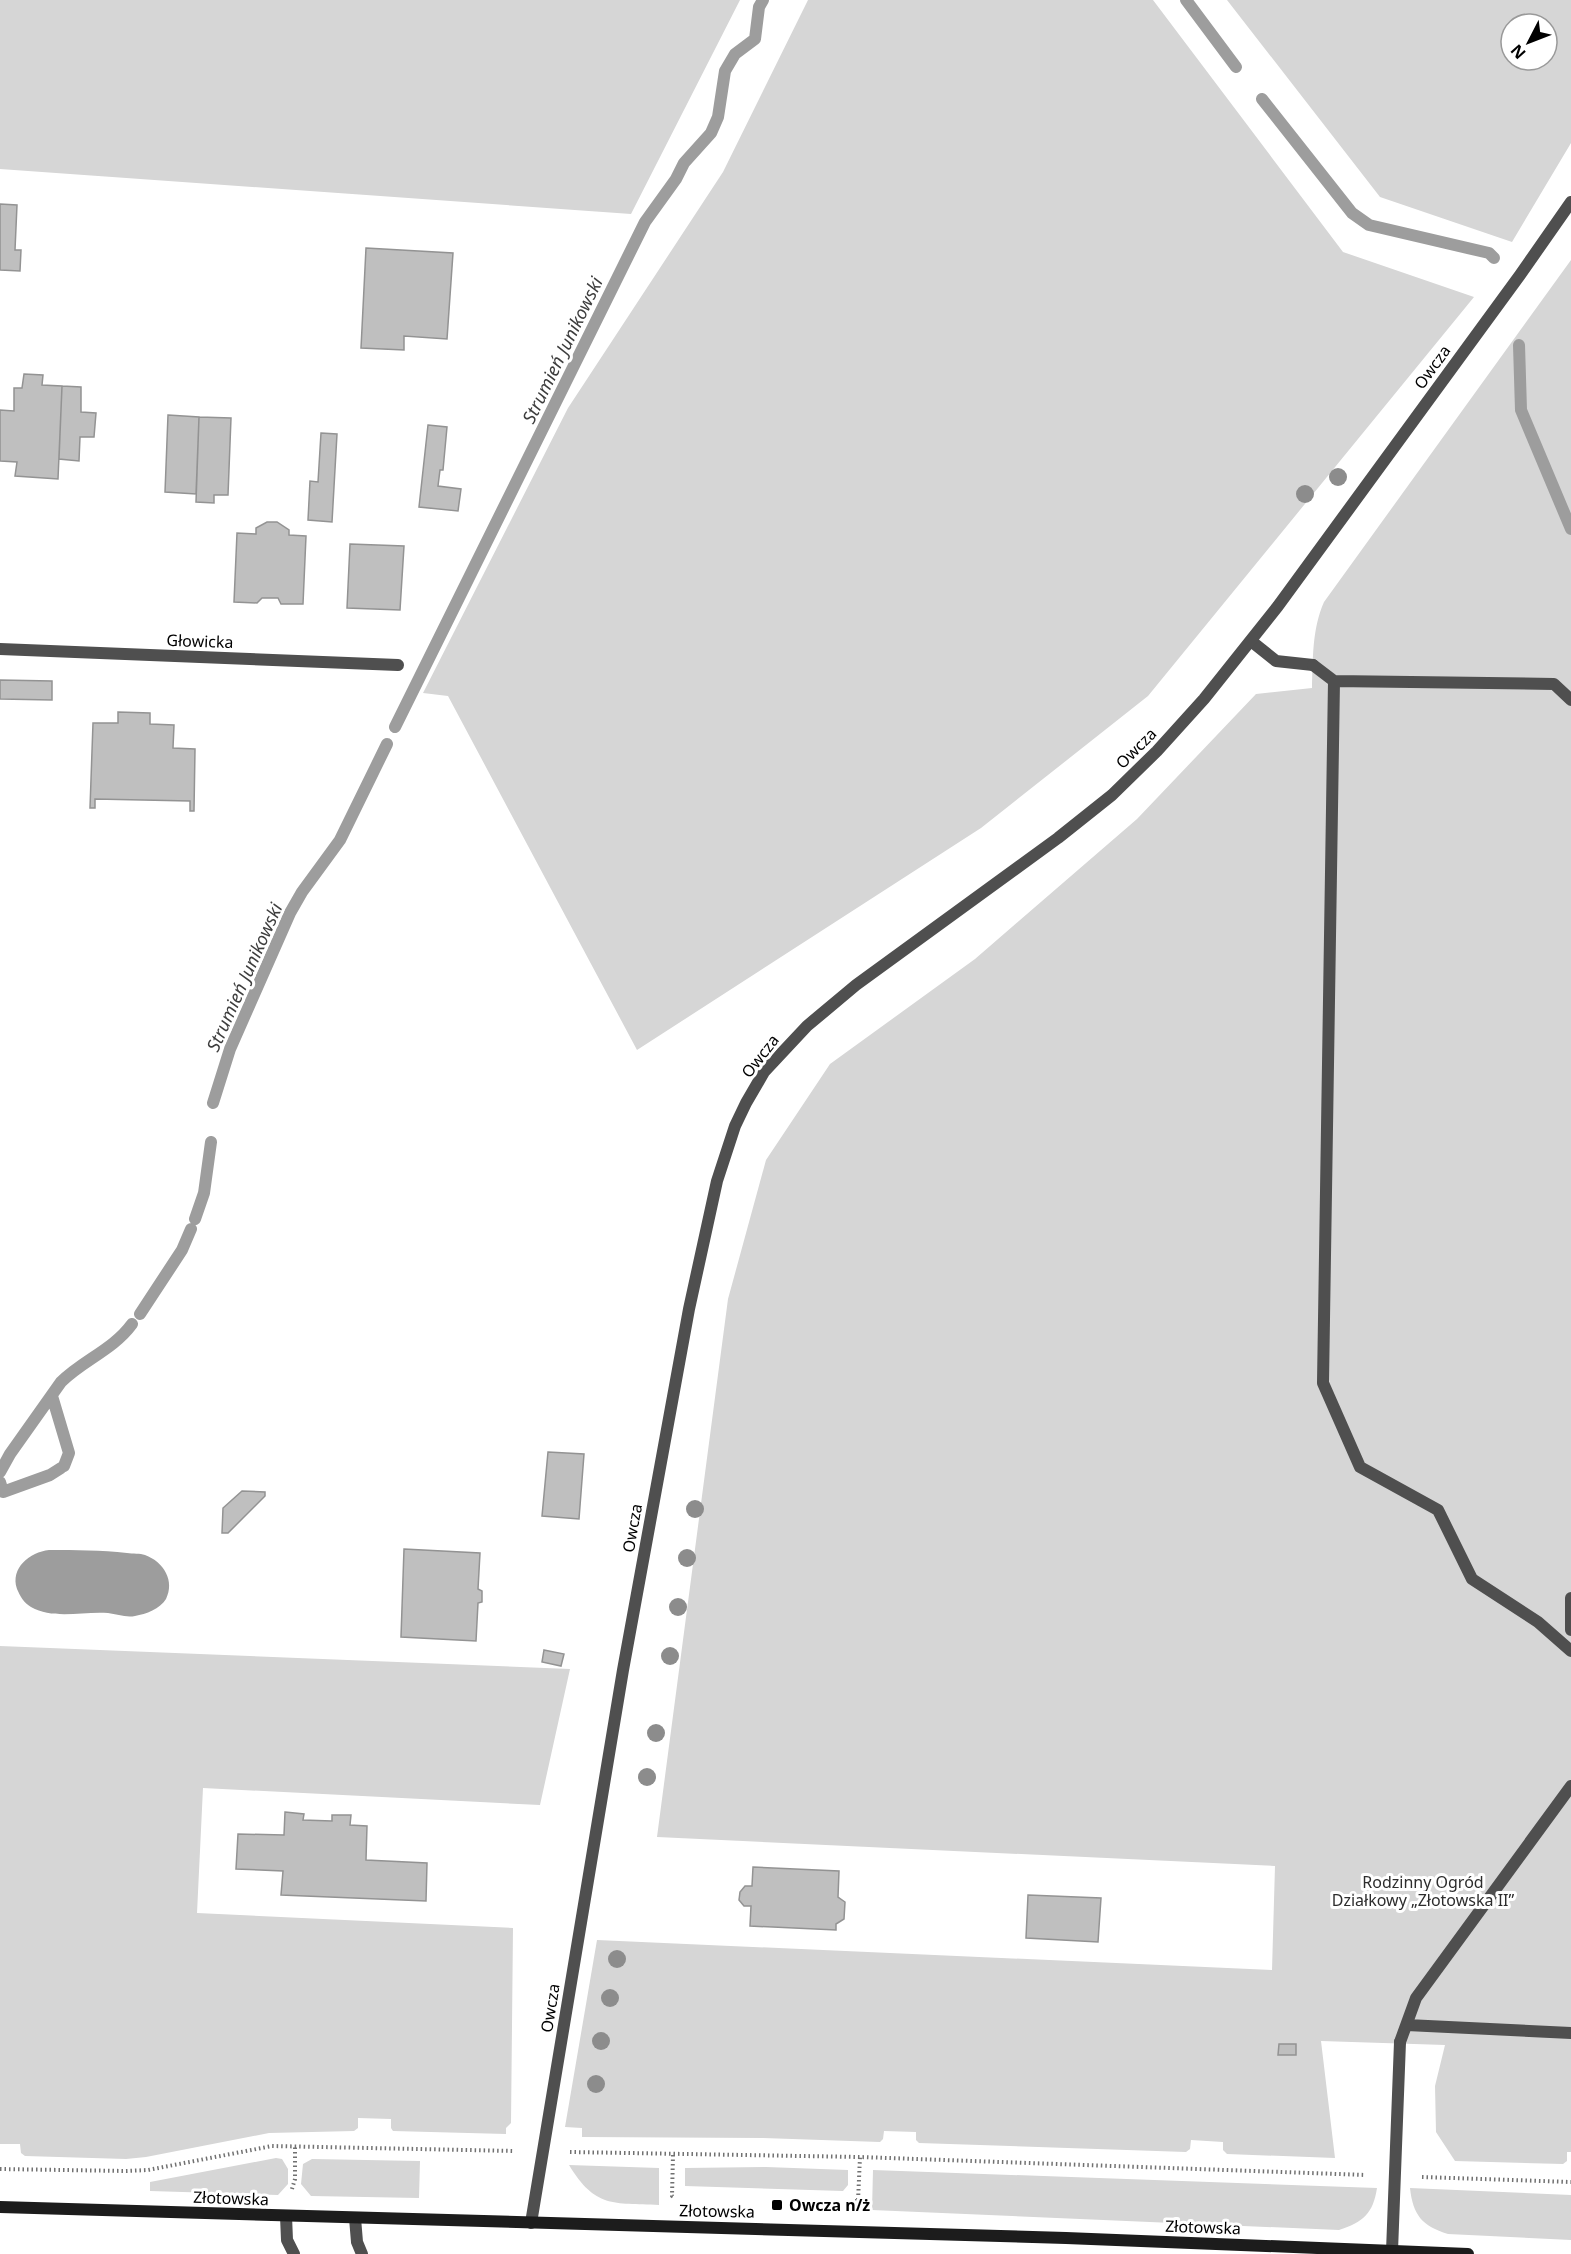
<svg xmlns="http://www.w3.org/2000/svg" width="1571" height="2254" font-family="'Noto Sans',sans-serif">
<rect width="100%" height="100%" fill="#fff"/>
<path fill="#d6d6d6" fill-rule="evenodd" d="M0,0H740L631,214L0,169Z
M808,0H1153L1343,252L1474,297L1148,696L981,828L637,1050L448,696L423,693L568,408L723,172Z
M1227,0H1571V143L1512,242L1380,197ZM1511,24H1547V60H1511Z
M1571,260V2152H1567V2161L1563,2164L1455,2161L1436,2132L1435,2086L1445,2045L1321,2041L1335,2158L1227,2154L1223,2150V2142L1191,2140L1190,2149L1186,2152L919,2143L916,2140V2132L884,2131L883,2139L880,2142L763,2138L582,2137V2128L565,2127L597,1940L1272,1970L1275,1866L657,1837L728,1299L766,1160L830,1064L975,959L1137,819L1256,694L1312,688C1313,659 1312,629 1324,602Z
M0,1646L570,1669L540,1805L203,1788L197,1913L513,1928L511,2123L506,2128V2134L393,2131L391,2128V2119L358,2118V2128L354,2131L269,2133L146,2157L126,2159L25,2156L21,2153L20,2144H0Z
M276,2158L282,2159L288,2169V2184L278,2195L150,2191V2182Z
M312,2159L420,2161L419,2198L311,2196L301,2184L303,2164Z
M569,2165L659,2168V2205C613,2203 595,2208 569,2165Z
M766,2167L848,2170V2185L843,2191L685,2186V2168Z
M873,2170L1377,2188C1373,2214 1363,2222 1339,2230L872,2210Z
M1410,2188L1571,2195V2240L1448,2234C1422,2226 1413,2215 1410,2188Z"/>
<path fill="#9d9d9d" d="M49,1550C76,1550 101,1550 127,1553C133,1554 140,1553 145,1555C164,1562 175,1581 166,1599C160,1609 146,1614 135,1616C126,1618 117,1614 108,1613C83,1611 54,1620 31,1607C24,1603 20,1596 17,1589C10,1568 30,1552 49,1550Z"/>
<g fill="none" stroke-linecap="round" stroke-linejoin="round">
<path stroke="#9d9d9d" stroke-width="12" d="M1186,0L1236,67
M1262,99L1352,213L1369,225L1489,253L1494,258
M1519,345L1521,410L1571,529
M395,727L645,222L676,179L684,163L711,133L718,117L725,71L735,54L755,39L759,7L763,0
M213,1103L230,1049L290,913L302,892L340,840L387,744
M195,1219L204,1193L211,1142
M140,1314L182,1250L191,1229
M52,1396L69,1453L64,1466
M0,1472L10,1454L61,1382C83,1360 113,1350 132,1324
M0,1482L3,1492L50,1475L61,1468"/>
</g>
<path fill="#bfbfbf" stroke="#939393" stroke-width="1.5" d="M0,204L17,205L15,250H21L20,271L0,270Z
M366,248L453,253L447,339L404,336V350L361,348Z
M24,374L43,375L42,385L62,386L58,479L15,476L17,462L0,461V410L14,411V388H22Z
M62,386L81,387V412L96,413L94,437H80L79,461L59,459Z
M168,415L199,417L196,494L165,492Z
M199,417L231,418L228,495H214V503L196,502Z
M428,425L447,427L443,470H440L438,486L461,489L458,511L419,507Z
M321,433L337,434L332,522L308,520L310,481L318,482Z
M267,522H277L289,530V535L306,536L303,604H281L278,598H262L257,603L234,602L237,533L256,534V528Z
M350,544L404,546L400,610L347,608Z
M0,680L52,681V700L0,699Z
M118,712L150,713V724L174,725L173,748L195,749L194,811H190V801L95,799V808H90L93,723H118Z
M548,1452L584,1454L579,1519L542,1516Z
M242,1491L265,1492V1496L228,1533H222L223,1508Z
M404,1549L480,1553L478,1589L482,1591V1602L478,1603L476,1641L401,1637Z
M544,1650L564,1654L561,1666L542,1662Z
M285,1812L304,1814L303,1820L332,1821V1815H351L350,1825L367,1826L366,1860L427,1863L426,1901L281,1895L283,1871L236,1869L238,1834L284,1835Z
M753,1867L839,1871L838,1897L845,1902L844,1919L836,1924V1930L750,1926L751,1906H744L739,1900L740,1892L745,1886H752Z
M1028,1895L1101,1898L1098,1942L1026,1938Z
M1279,2044H1296V2055H1278Z"/>
<g fill="none" stroke-linecap="round" stroke-linejoin="round">
<path stroke="#717171" stroke-width="4" stroke-dasharray="1.5 3" stroke-linecap="butt" d="M570,2152L860,2157L1366,2175
M673,2155L672,2196L674,2197
M0,2169L126,2171L148,2170L272,2146L515,2151
M1422,2177L1571,2182
M292,2189L295,2179V2146
M855,2201H858L860,2157"/>
<path stroke="#4f4f4f" stroke-width="12" d="M1251,641L1276,661L1313,665
M286,2216L287,2240L294,2254
M1392,2251L1400,2042"/>
<path stroke="#4f4f4f" stroke-width="12" d="M0,649L398,665
M1313,665L1334,681
M1571,700L1554,684L1334,681L1323,1383L1360,1467L1438,1510L1472,1579L1538,1622L1571,1651
M1571,1598V1630
M1407,2025L1571,2033
M1400,2042L1416,1998L1571,1786
M355,2218L357,2242L362,2254
M531,2223L623,1670L689,1309L717,1181L735,1126L746,1103L764,1072L807,1026L856,985L1058,838L1112,795L1157,751L1204,699L1278,606L1520,275L1571,202"/>
<path stroke="#1c1c1c" stroke-width="12" d="M0,2207L1066,2238L1468,2254"/>
</g>
<g fill="#8c8c8c">
<circle cx="1338" cy="477" r="9"/>
<circle cx="1305" cy="494" r="9"/>
<circle cx="695" cy="1509" r="9"/>
<circle cx="687" cy="1558" r="9"/>
<circle cx="678" cy="1607" r="9"/>
<circle cx="670" cy="1656" r="9"/>
<circle cx="656" cy="1733" r="9"/>
<circle cx="647" cy="1777" r="9"/>
<circle cx="617" cy="1959" r="9"/>
<circle cx="610" cy="1998" r="9"/>
<circle cx="601" cy="2041" r="9"/>
<circle cx="596" cy="2084" r="9"/>
</g>
<rect fill="#000" stroke="#fff" stroke-width="2" x="771" y="2199" width="12" height="12" rx="3"/>
<g text-anchor="middle" dominant-baseline="central" stroke-width="6" stroke-linejoin="round" paint-order="stroke">
<g font-size="16" fill="#000" stroke="#fff">
<text transform="translate(1432 367) rotate(-54)">Owcza</text>
<text transform="translate(200 641) rotate(2)">Głowicka</text>
<text transform="translate(1136 748) rotate(-45)">Owcza</text>
<text transform="translate(760 1056) rotate(-52)">Owcza</text>
<text transform="translate(632 1528) rotate(-80)">Owcza</text>
<text transform="translate(550 2008) rotate(-81)">Owcza</text>
<text transform="translate(231 2198) rotate(2)">Złotowska</text>
<text transform="translate(717 2211) rotate(1)">Złotowska</text>
<text transform="translate(1203 2227) rotate(2)">Złotowska</text>
</g>
<g font-size="16" fill="#2d2d2d" stroke="#fff">
<text x="1423" y="1882">Rodzinny Ogród<tspan x="1423" dy="18">Działkowy „Złotowska II”</tspan></text>
</g>
<g font-size="16" font-weight="bold" fill="#000" stroke="#fff" text-anchor="start">
<text x="789" y="2205">Owcza n/ż</text>
</g>
<g font-size="18" font-style="italic" fill="#3e3e3e" stroke="#fff">
<text transform="translate(562 350) rotate(-64)">Strumień Junikowski</text>
<text transform="translate(244 977) rotate(-66)">Strumień Junikowski</text>
</g>
</g>
<g transform="translate(1529 42) rotate(228)"><circle r="28" fill="#ffffff" stroke="#999999" stroke-width="1.5"/>
<path d="M0-4.5L10 22L0 15L-10 22Z" fill="#000000"/>
<text y="-9" font-size="16" font-weight="bold" text-anchor="middle" fill="#000000">N</text>
</g>
</svg>
